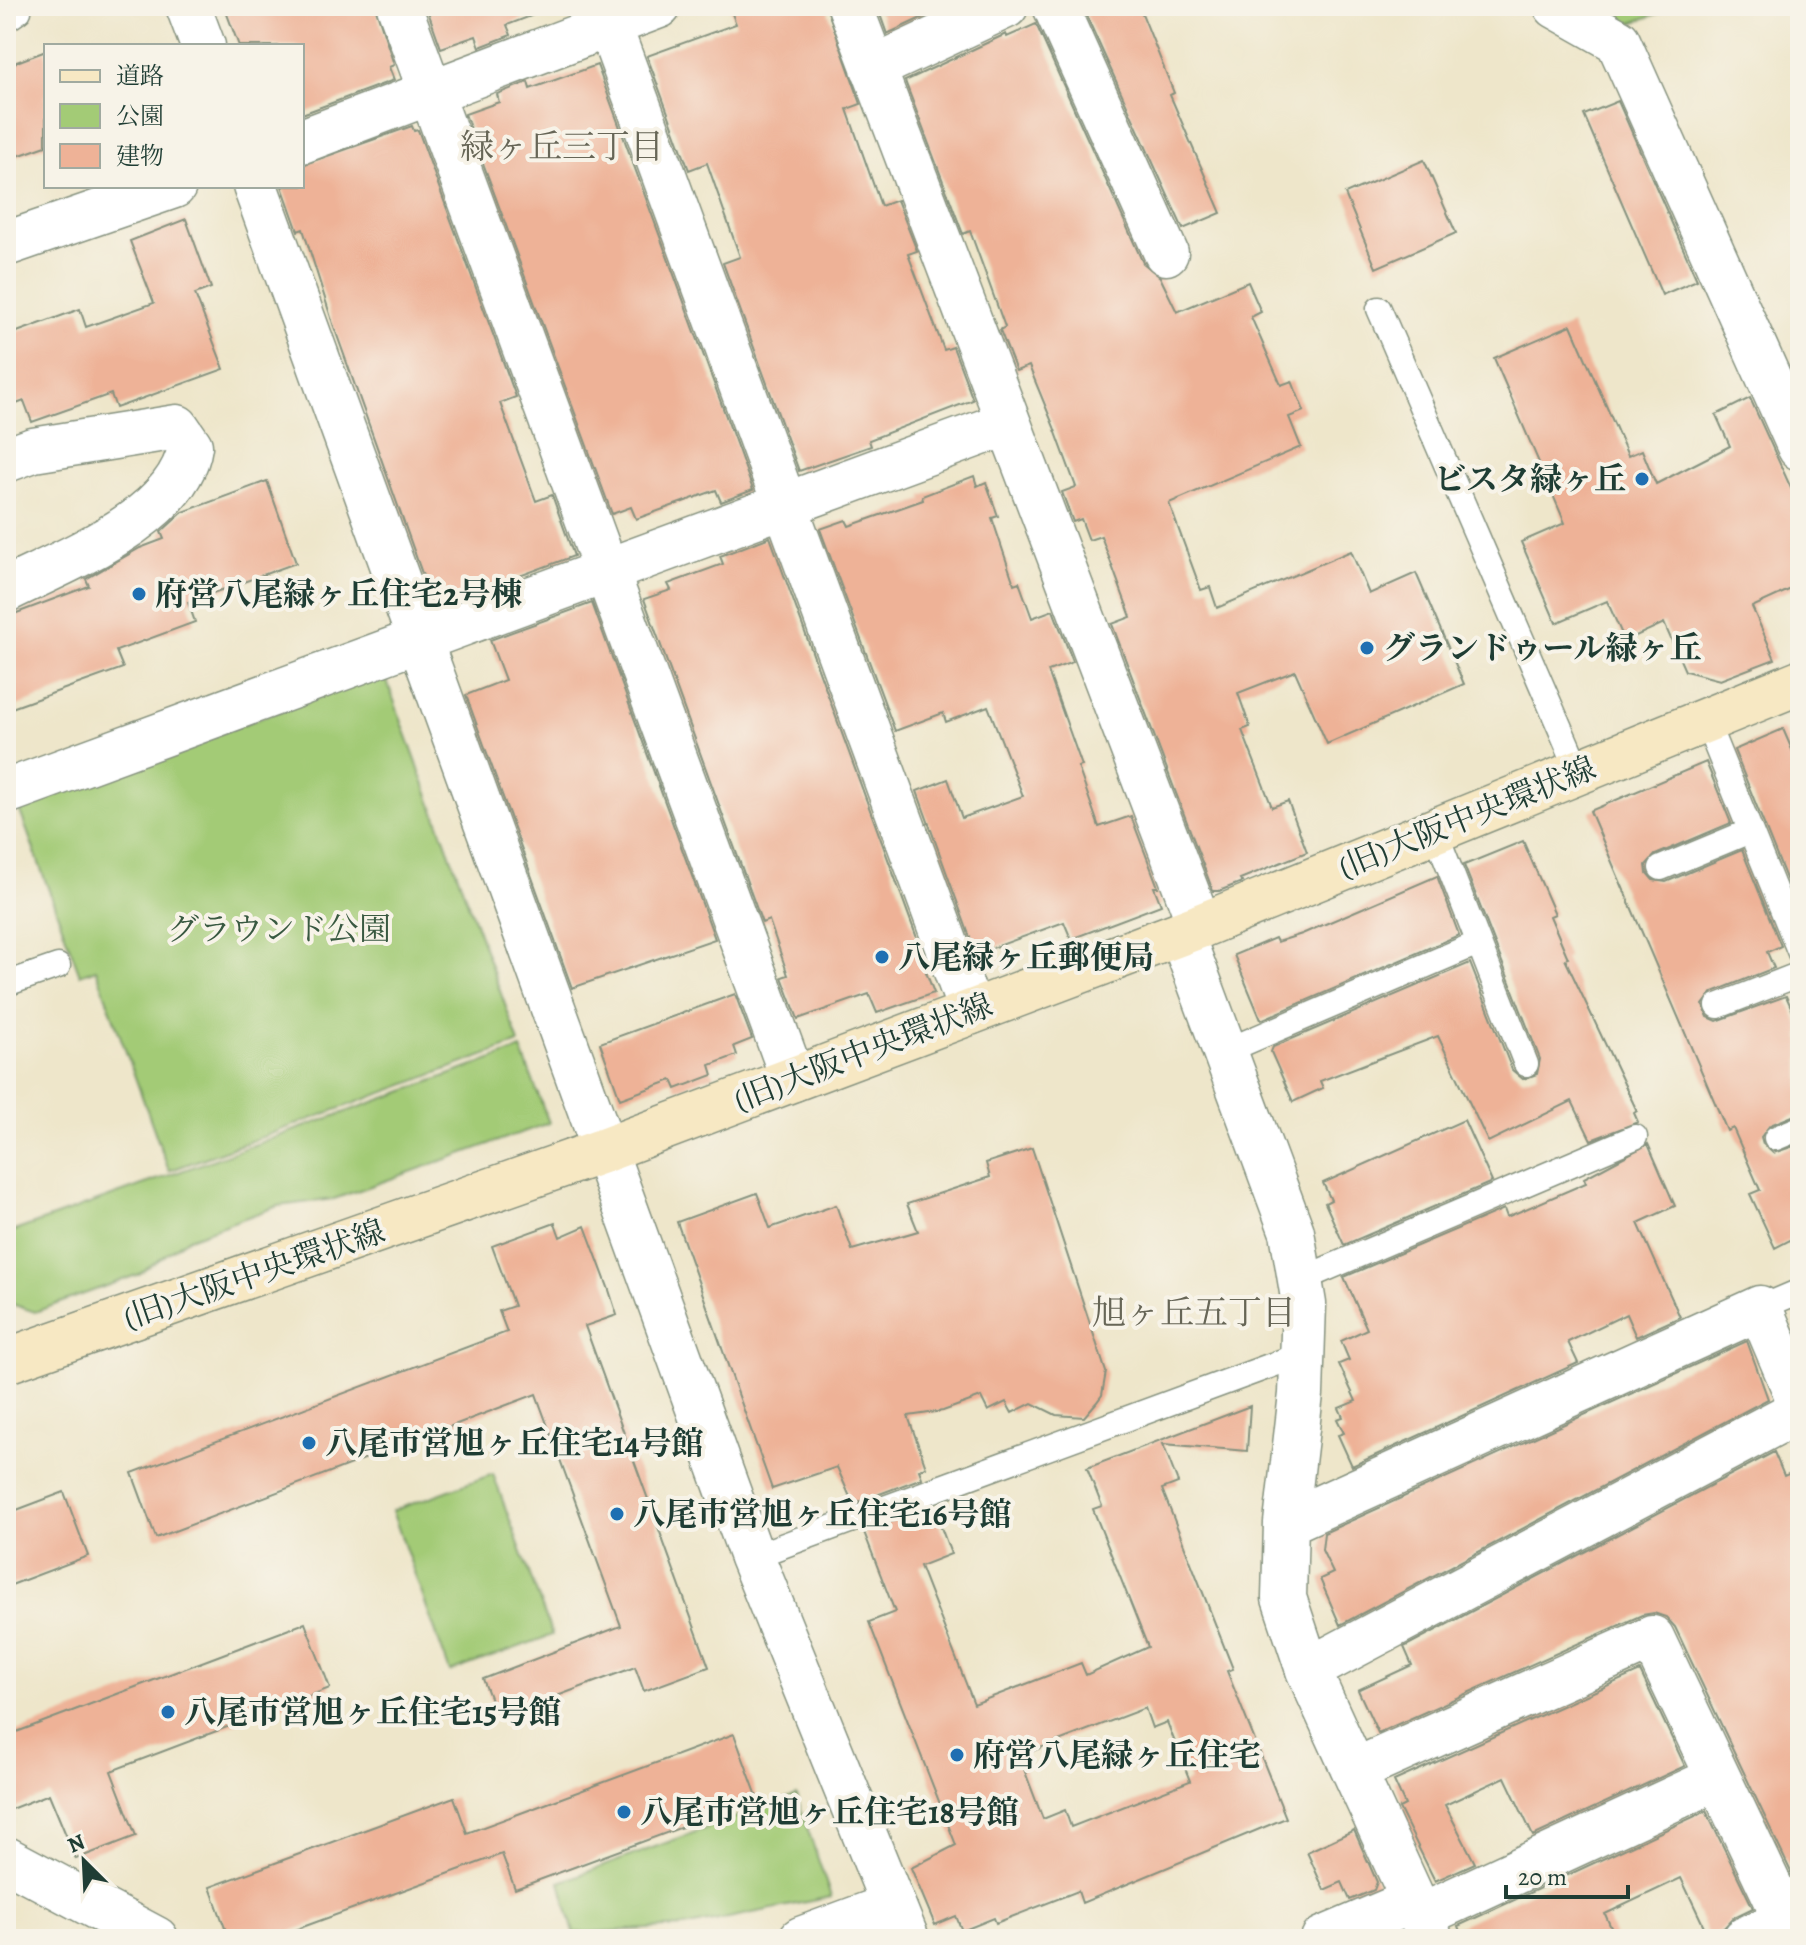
<svg xmlns="http://www.w3.org/2000/svg" width="1806" height="1945" font-family="Alegreya,'Noto Serif JP',serif">
<rect width="100%" height="100%" fill="#f7f3e8"/>
<filter id="ink" filterUnits="userSpaceOnUse"><feTurbulence type="fractalNoise" baseFrequency=".0125" numOctaves="2"/><feDisplacementMap in="SourceGraphic" scale="16" xChannelSelector="R" yChannelSelector="G"/><feConvolveMatrix kernelMatrix="1 2 1 2 8 2 1 2 1" color-interpolation-filters="sRGB"/></filter>
<filter id="wash" filterUnits="userSpaceOnUse"><feTurbulence type="fractalNoise" baseFrequency=".006" numOctaves="4" result="noise"/><feDisplacementMap in="SourceGraphic" scale="32" xChannelSelector="R" yChannelSelector="G"/><feGaussianBlur stdDeviation="1.8" result="paint"/><feColorMatrix in="noise" values="0 0 0 0 0 0 0 0 0 0 0 0 0 0 0 0 0 1.4 0 .05"/><feComposite in="paint" operator="in"/></filter>
<g filter="url(#wash)">
<rect width="100%" height="100%" fill="#eee6ca"/>
<path fill="#a3cb76" stroke="#618455" stroke-width="2" d="M1591,6H1677L1630,24Z
M384,673L519,1043L169,1171L96,969L80,975L18,806Z
M521,1049L549,1123L334,1199L278,1206L189,1238L139,1274L35,1312L6,1302V1234Z
M493,1474L552,1635L450,1672L392,1511Z
M796,1795L831,1897L684,1927L574,1933L560,1882Z"/>
<g id="blocks">
<path fill="#eeb297" fill-rule="evenodd" d="M224,6H375L394,65L389,67L394,80L302,114V46H239Z
M426,6H546L547,10L507,25L511,35L480,47L476,36L441,48Z
M729,6H826L861,104L847,109L881,206L897,200L917,251L908,254L944,350L953,347L973,400L869,440L871,446L799,471L723,263L740,257L707,163L689,170L647,56L736,24Z
M877,6H947L887,34Z
M1082,6H1139L1174,93L1170,95L1221,213L1183,229Z
M1036,24L1143,263L1160,277L1177,312L1248,282L1261,312L1251,317L1281,385L1292,381L1304,411L1289,417L1301,447L1169,503L1201,590L1210,587L1217,608L1351,551L1369,594L1416,573L1464,684L1327,744L1295,671L1238,693L1250,727L1242,730L1272,807L1288,801L1307,852L1240,879L1242,882L1219,891H1213L1112,624L1131,617L1101,536L1089,540L1081,519L1073,522L1062,492L1076,487L1054,427L1029,366L1016,371L1000,330L1005,327L970,231L963,234L905,81L1006,34L1007,37Z
M46,51V146L6,160V66Z
M597,65L753,490L721,502L716,490L636,519L631,507L612,514L465,114L499,102L497,94L528,82L530,89Z
M1618,101L1697,280L1662,295L1584,115Z
M412,126L414,131L418,130L516,397L500,403L536,501L552,495L574,556L473,593L433,604L333,324L303,229L298,231L282,186H302V165Z
M1424,160L1456,233L1376,268L1345,194Z
M186,219L211,288L195,294L224,369L116,408L111,394L32,422L24,401L6,408V336L80,309L86,327L154,303L130,241Z
M1571,325L1628,456L1642,450L1656,484L1730,446L1716,415L1750,398L1800,508V585L1752,607L1775,659L1720,680L1685,671L1664,623L1625,641L1607,601L1556,623L1521,542L1565,523L1494,358Z
M974,476L977,486L986,482L998,516L992,518L1014,584L1019,582L1032,618L1053,610L1073,662L1048,671L1082,766L1078,767L1099,827L1131,816L1158,887H1154L1161,905L1071,939L1064,922L976,954L917,791L948,779L962,818L1023,796L988,706L946,722L943,713L895,731L820,529L846,520L849,526L923,500L922,496Z
M267,481L296,563L188,602L195,622L116,651L123,668L6,710V617L89,586L86,579L140,548L164,539L161,532L183,512Z
M770,537L929,971L926,972L934,993L877,1013L869,994L798,1019L782,977L788,975L769,920L762,923L644,599L671,590L668,584L723,564L720,556Z
M592,603L715,939L572,988L466,695L505,680L490,640Z
M1783,729L1800,768V913L1734,750Z
M1706,762L1731,823L1655,855L1646,865L1647,873L1653,880L1666,882L1742,850L1781,946L1767,952L1774,968L1713,992L1703,1005L1708,1017L1717,1021L1786,996L1800,1027V1113L1770,1125L1761,1137L1763,1144L1773,1153L1800,1144V1235L1775,1248L1750,1194L1760,1190L1733,1128L1727,1131L1590,811Z
M1523,841L1555,914L1550,916L1568,958L1565,959L1637,1111L1634,1113L1638,1122L1591,1140L1572,1101L1488,1142L1438,1036L1320,1081L1323,1088L1293,1102L1271,1052L1273,1047L1470,963L1512,1070L1523,1079L1537,1074L1540,1059L1464,865Z
M1437,876L1459,935L1261,1020L1234,955L1275,938L1277,942L1302,934Z
M735,994L752,1039L734,1046L737,1055L710,1065L713,1075L676,1089L672,1080L620,1099L600,1043Z
M1464,1120L1492,1182L1344,1245L1325,1203L1331,1200L1323,1183Z
M1648,1144L1675,1206L1638,1223L1680,1317L1636,1337L1626,1314L1568,1342L1578,1363L1352,1466L1338,1435L1344,1433L1337,1419L1343,1417L1339,1408L1356,1401L1339,1364L1349,1360L1341,1341L1367,1329L1344,1277L1504,1209L1507,1217L1586,1183L1584,1178Z
M1032,1148L1106,1372L1102,1395L1096,1403L1084,1417L1056,1415L1032,1403L1012,1413L1006,1402L988,1411L981,1397L943,1411L908,1416L926,1467L919,1470L922,1478L853,1504L837,1467L772,1489L677,1222L757,1193L770,1228L836,1205L852,1250L918,1231L907,1204L990,1177L986,1163Z
M555,1223L560,1237L585,1226L609,1290L617,1315L585,1326L709,1667L644,1691L635,1667L498,1718L483,1679L621,1626L536,1394L156,1538L132,1473L507,1332L499,1311L514,1306L492,1246Z
M1747,1341L1768,1399L1340,1625L1320,1579L1333,1573L1322,1550L1324,1533Z
M1250,1406L1247,1451L1163,1444L1178,1483L1162,1489L1233,1669L1227,1671L1286,1818L1082,1903L1078,1891L996,1923L994,1918L962,1931L956,1916L935,1925L911,1868L956,1845L869,1622L895,1612L864,1532L933,1506L951,1554L920,1566L974,1704L1081,1663L1086,1675L1148,1647L1093,1509L1102,1506L1087,1468ZM1145,1708L1152,1728L1167,1722L1190,1781L1071,1827L1065,1810L1043,1819L1019,1756Z
M1774,1452L1784,1476L1800,1469V1891L1675,1627L1666,1617L1654,1613L1642,1615L1378,1733L1358,1690L1412,1665L1404,1647Z
M64,1492L88,1556L6,1587V1514Z
M305,1623L330,1688L111,1771L136,1836L76,1859L49,1794L6,1811V1736Z
M1640,1671L1685,1766L1533,1836L1505,1777L1445,1805L1475,1863L1435,1881L1399,1808L1405,1805L1394,1781Z
M734,1734L758,1799L515,1889L502,1854L270,1939H229L210,1887L454,1797L467,1833Z
M1706,1811L1753,1908L1734,1917L1722,1930L1709,1937L1681,1878L1605,1914L1616,1939H1463L1458,1926Z
M1354,1830L1377,1882L1374,1890L1350,1900L1342,1882L1324,1890L1307,1852Z"/>
</g>
</g>
<g filter="url(#ink)">
<use href="#blocks" fill-opacity="0" stroke="#86927f" stroke-width="2"/>
<g fill="none" stroke-linecap="round" stroke-linejoin="round">
<defs>
<path id="lane" d="M6,20L19,11L17,6
M1379,309L1579,772
M1706,721L1800,953
M1435,831L1526,1064
M1661,868L1750,831
M6,984L58,966
M1718,1006L1800,974
M1226,1051L1478,943
M1776,1138L1800,1128
M1300,1280L1635,1137
M1760,1308L1800,1291
M752,1557L1302,1354"/>
<path id="street" d="M188,6L203,46
M399,6L793,1079
M602,6L971,1012
M850,6L1200,926
M1055,6L1166,253
M1556,6L1618,41L1800,448
M873,68L1006,6
M302,141L659,6
M255,186L752,1557L907,1939
M6,244L174,186
M6,460L33,450L177,427L190,446C180,517 64,561 6,590
M6,792L1008,423
M1181,933L1292,1232L1304,1304L1301,1394L1286,1523L1284,1598L1308,1670L1431,1939
M1286,1523L1760,1308L1800,1403
M1308,1670L1800,1410
M1354,1771L1652,1638L1795,1939
M6,1859L156,1939
M1420,1916L1718,1778
M801,1939L893,1905
M1323,1939L1413,1901
M1745,1939L1786,1920"/>
<path id="secondary" d="M6,1361L605,1150L1200,926L1800,682"/>
</defs>
<use href="#lane" stroke="#86927f" stroke-width="27"/>
<use href="#street" stroke="#86927f" stroke-width="47"/>
<use href="#secondary" stroke="#86927f" stroke-width="47"/>
<use href="#lane" stroke="#fff" stroke-width="24"/>
<use href="#street" stroke="#fff" stroke-width="44"/>
<use href="#secondary" stroke="#f7e8c3" stroke-width="44"/>
</g>
</g>
<g fill="#1f6fb2" stroke="#f7f3e8" stroke-width="3">
<circle cx="1642" cy="479" r="8"/>
<circle cx="139" cy="594" r="8"/>
<circle cx="1367" cy="648" r="8"/>
<circle cx="882" cy="957" r="8"/>
<circle cx="309" cy="1443" r="8"/>
<circle cx="617" cy="1514" r="8"/>
<circle cx="168" cy="1712" r="8"/>
<circle cx="957" cy="1755" r="8"/>
<circle cx="624" cy="1812" r="8"/>
</g>
<g text-anchor="middle" dominant-baseline="central" stroke-width="8" stroke-linejoin="round" paint-order="stroke">
<g font-size="32" font-weight="bold" fill="#1f3d34" stroke="#f7f3e8" text-anchor="start">
<text x="1626" y="479" text-anchor="end">ビスタ緑ヶ丘</text>
<text x="155" y="594">府営八尾緑ヶ丘住宅2号棟</text>
<text x="1383" y="648">グランドゥール緑ヶ丘</text>
<text x="898" y="957">八尾緑ヶ丘郵便局</text>
<text x="325" y="1443">八尾市営旭ヶ丘住宅14号館</text>
<text x="633" y="1514">八尾市営旭ヶ丘住宅16号館</text>
<text x="184" y="1712">八尾市営旭ヶ丘住宅15号館</text>
<text x="973" y="1755">府営八尾緑ヶ丘住宅</text>
<text x="640" y="1812">八尾市営旭ヶ丘住宅18号館</text>
</g>
<g font-size="32" fill="#1f3d34" stroke="#f7f3e8">
<text transform="translate(1467 817) rotate(-22)">(旧)大阪中央環状線</text>
<text transform="translate(863 1052) rotate(-21)">(旧)大阪中央環状線</text>
<text transform="translate(254 1274) rotate(-19)">(旧)大阪中央環状線</text>
</g>
<g font-size="32" fill="#395941" stroke="#f7f3e8">
<text x="279" y="929">グラウンド公園</text>
</g>
<g font-size="34" fill="#676657" stroke="#f7f3e8">
<text x="562" y="146">緑ヶ丘三丁目</text>
<text x="1194" y="1312">旭ヶ丘五丁目</text>
</g>
</g>
<rect width="1806" height="1945" fill="none" stroke="#f7f3e8" stroke-width="32"/>
<rect x="44" y="44" width="260" height="144" fill="#f7f3e8" stroke="#a1aaa0" stroke-width="2"/>
<rect x="60" y="70" width="40" height="12" fill="#f7e8c3" stroke="#a1aaa0" stroke-width="2"/>
<text x="116" y="84" font-size="24" fill="#1f3d34">道路</text>
<rect x="60" y="104" width="40" height="24" fill="#a3cb76" stroke="#a1aaa0" stroke-width="2"/>
<text x="116" y="124" font-size="24" fill="#1f3d34">公園</text>
<rect x="60" y="144" width="40" height="24" fill="#eeb297" stroke="#a1aaa0" stroke-width="2"/>
<text x="116" y="164" font-size="24" fill="#1f3d34">建物</text>
<g transform="translate(84 1861) rotate(336)" stroke="#f7f3e8" stroke-width="6" paint-order="stroke">
<path d="M0-6L14 30L0 20L-14 30Z" fill="#1f3d34"/>
<text y="-12" font-size="22" font-weight="bold" text-anchor="middle" fill="#1f3d34">N</text>
</g>
<path d="M1506 1885v12h122v-12" fill="none" stroke="#1f3d34" stroke-width="4"/>
<text x="1518" y="1885" font-size="24" fill="#1f3d34" stroke="#f7f3e8" stroke-width="6" paint-order="stroke">20 m</text>
</svg>
